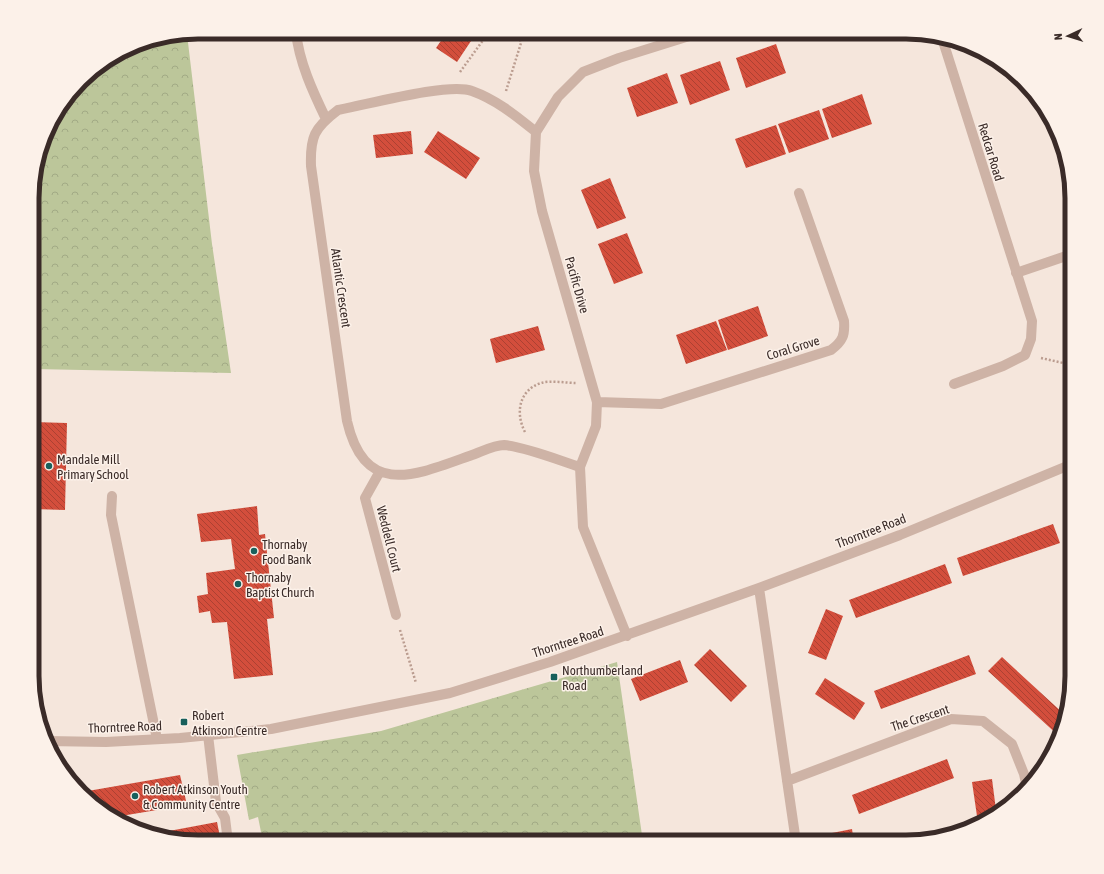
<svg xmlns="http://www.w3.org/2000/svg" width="1104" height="874" font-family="'Asap Condensed',sans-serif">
<defs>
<pattern id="park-crowns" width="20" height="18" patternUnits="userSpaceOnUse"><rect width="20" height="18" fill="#bcc69a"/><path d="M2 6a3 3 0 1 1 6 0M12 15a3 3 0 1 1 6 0" fill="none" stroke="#a2aa85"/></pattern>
<pattern id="building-back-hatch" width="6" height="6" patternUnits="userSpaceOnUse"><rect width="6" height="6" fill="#d34e3c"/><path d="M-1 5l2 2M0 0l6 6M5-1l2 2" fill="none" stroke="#ac4132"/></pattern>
</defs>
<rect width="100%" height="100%" fill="#f5e6dc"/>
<path fill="url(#park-crowns)" d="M187,34L212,244L231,373L33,369V176L54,115L89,73L145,41Z
M617,662L643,842H263L258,817L249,820L237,755L381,731Z"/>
<path fill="url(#building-back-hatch)" d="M447,32H477L457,62L436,48Z
M776,44L786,73L746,88L736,58Z
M720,61L730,90L690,105L680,75Z
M667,73L678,103L637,117L627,88Z
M862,94L872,124L832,138L822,109Z
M819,110L829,139L789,153L778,124Z
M776,125L786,154L746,168L735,139Z
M411,131L413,154L376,158L373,135Z
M438,131L480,158L466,179L424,152Z
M610,178L626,218L597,229L581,190Z
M627,233L643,273L614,284L598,244Z
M758,306L768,336L728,350L718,320Z
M716,321L727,350L686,364L676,335Z
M538,326L545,350L496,363L490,339Z
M33,422L67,423L65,510L33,509Z
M257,506L259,535L265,534L274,618L267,619L273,675L234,679L227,622L212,623L210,611L199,613L197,596L208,594L206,573L235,569L231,539L201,542L197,514Z
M1053,524L1060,543L963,576L957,558Z
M945,564L952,583L856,618L849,600Z
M826,609L843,616L826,660L808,653Z
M710,649L747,686L731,702L694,665Z
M969,655L976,674L881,709L874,691Z
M1002,657L1065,715L1060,737L988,671Z
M680,660L688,682L640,701L631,679Z
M825,678L865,703L854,720L815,694Z
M947,759L954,778L859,814L852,795Z
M180,775L187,805L115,817L88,801L82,792Z
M992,779L996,810L978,823L972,782Z
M217,822L221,842H188L153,834Z
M852,829L854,842H834L832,833Z"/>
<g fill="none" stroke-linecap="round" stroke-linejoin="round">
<path stroke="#bb9d90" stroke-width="2.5" stroke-dasharray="2 2" stroke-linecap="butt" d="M460,72L489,32
M506,91L521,43L518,32
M1041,358L1072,365
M525,432C515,413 519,390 541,383C551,380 566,383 576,383
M400,630L416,683"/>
<path stroke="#ceb3a6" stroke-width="10" d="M112,496L111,515L157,739
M208,735L216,802L225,818L228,842"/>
<path stroke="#ceb3a6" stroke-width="10" d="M296,32C299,62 313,92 326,119
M942,38L1032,321L1031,339L1025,355L1003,366L954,384
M536,132C516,116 497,100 472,91C449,82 366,105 338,110C314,128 310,137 311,166L347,421C365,499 416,475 472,455C481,452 494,445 504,445C526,447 558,460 580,467
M1016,273L1072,254
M597,402L661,404L831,350C843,341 845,335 844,321L799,193
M379,473L365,498L396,615
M759,588L796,842
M627,636L583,527L580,467L596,426L597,402L542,211L534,171L536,132L558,97L583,72L619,58L702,32
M47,741L106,742L180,738L271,729L450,693L550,662L759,588L900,535L1072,464
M787,781L951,719L983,721L1012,744L1024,774L1027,788"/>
</g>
<g fill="#18605c" stroke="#fcf1e9" stroke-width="1.5">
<circle cx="49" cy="466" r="4"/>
<circle cx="254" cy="551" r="4"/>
<circle cx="238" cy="584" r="4"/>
<rect x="550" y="673" width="8" height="8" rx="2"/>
<rect x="180" y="718" width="8" height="8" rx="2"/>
<circle cx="135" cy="796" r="4"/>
</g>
<g text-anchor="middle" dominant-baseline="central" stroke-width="3" stroke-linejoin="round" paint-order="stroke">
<g font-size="13" fill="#3a2b28" stroke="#fcf1e9">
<text transform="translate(991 152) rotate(73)">Redcar Road</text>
<text transform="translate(577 285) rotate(74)">Pacific Drive</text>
<text transform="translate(341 288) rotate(82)">Atlantic Crescent</text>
<text transform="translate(793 348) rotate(-17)">Coral Grove</text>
<text transform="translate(871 531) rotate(-21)">Thorntree Road</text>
<text transform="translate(389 539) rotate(76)">Weddell Court</text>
<text transform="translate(568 642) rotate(-18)">Thorntree Road</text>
<text transform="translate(920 718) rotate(-18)">The Crescent</text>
<text transform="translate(125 727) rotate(-2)">Thorntree Road</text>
</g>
<g font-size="13" fill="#3a2b28" stroke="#fcf1e9" text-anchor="start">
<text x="57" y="459">Mandale Mill<tspan x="57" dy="15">Primary School</tspan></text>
<text x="262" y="544">Thornaby<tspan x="262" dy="15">Food Bank</tspan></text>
<text x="246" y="577">Thornaby<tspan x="246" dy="15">Baptist Church</tspan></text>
<text x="562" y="670">Northumberland<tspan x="562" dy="15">Road</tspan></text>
<text x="192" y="715">Robert<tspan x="192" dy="15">Atkinson Centre</tspan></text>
<text x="143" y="789">Robert Atkinson Youth<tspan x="143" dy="15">&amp; Community Centre</tspan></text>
</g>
</g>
<path d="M0 0H1104V874H0ZM198 39H906A159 159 0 0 1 1065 198V676A159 159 0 0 1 906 835H198A159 159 0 0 1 39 676V198A159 159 0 0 1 198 39Z" fill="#fcf1e9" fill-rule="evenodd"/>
<path fill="none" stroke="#3a2b28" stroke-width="5" d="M198 39H906A159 159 0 0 1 1065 198V676A159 159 0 0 1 906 835H198A159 159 0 0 1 39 676V198A159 159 0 0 1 198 39Z"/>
<g transform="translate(1068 36) rotate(266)" stroke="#fcf1e9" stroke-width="3" paint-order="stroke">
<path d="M0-3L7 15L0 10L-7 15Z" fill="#3a2b28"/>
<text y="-6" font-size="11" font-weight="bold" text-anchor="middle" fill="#3a2b28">N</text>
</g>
</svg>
